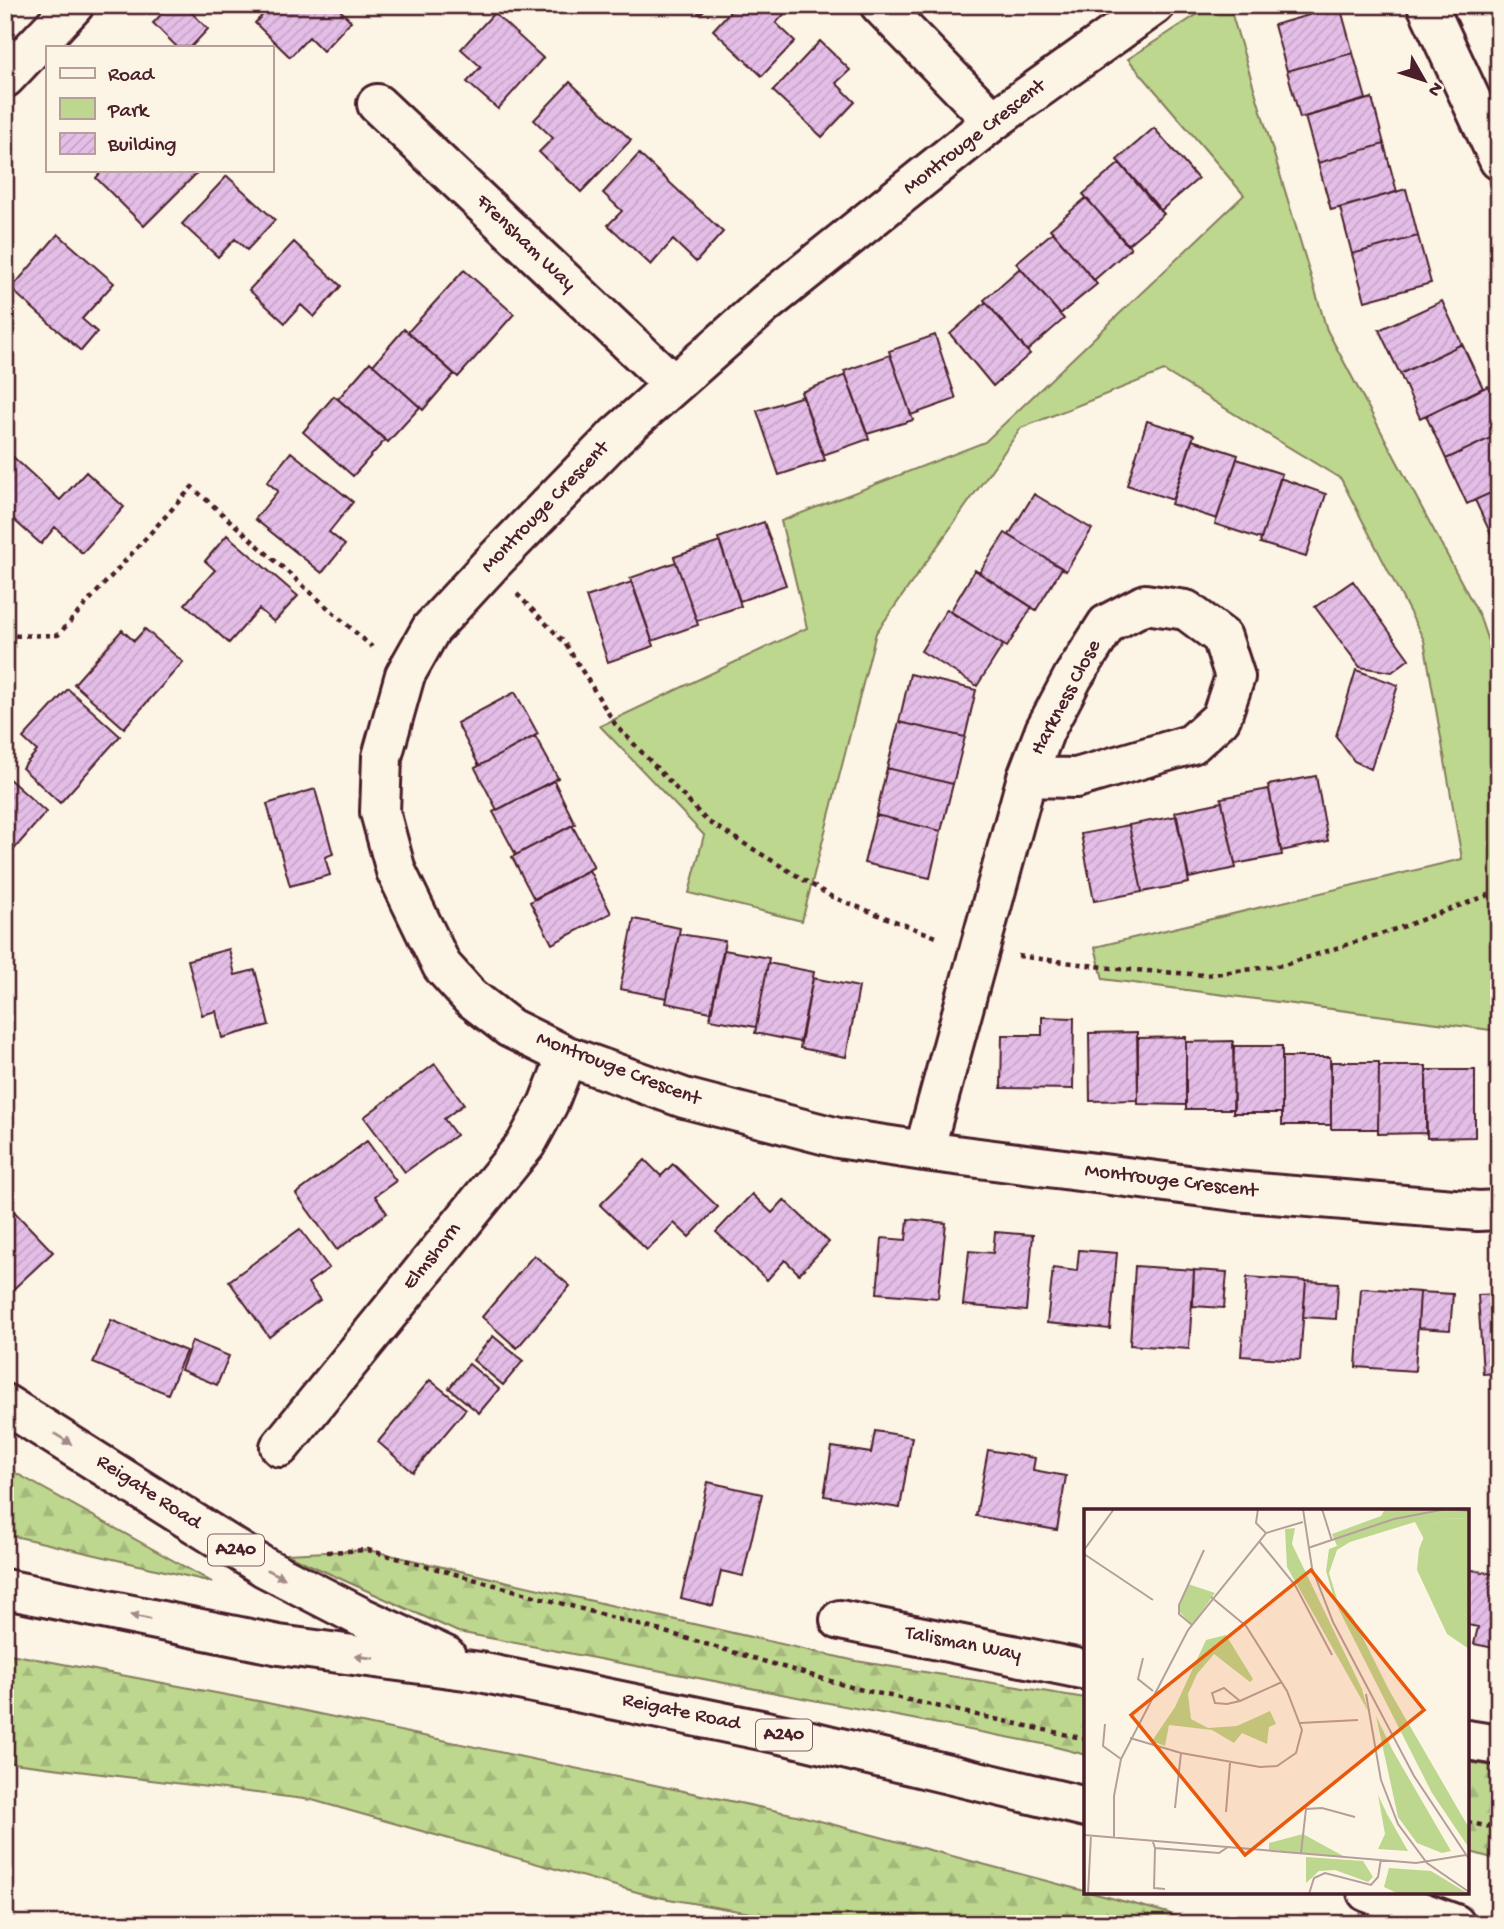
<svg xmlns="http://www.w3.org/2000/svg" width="1504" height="1929" font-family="'Gochi Hand',sans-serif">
<defs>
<pattern id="forest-firs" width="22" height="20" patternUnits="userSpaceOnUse" patternTransform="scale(1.75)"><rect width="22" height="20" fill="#bdd78e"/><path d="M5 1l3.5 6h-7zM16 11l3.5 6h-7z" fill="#a4b87b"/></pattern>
<pattern id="building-hatch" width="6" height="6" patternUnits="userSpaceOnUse" patternTransform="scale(1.75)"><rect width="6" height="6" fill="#e4bee7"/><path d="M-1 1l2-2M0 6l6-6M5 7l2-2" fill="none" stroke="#c5a3c6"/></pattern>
</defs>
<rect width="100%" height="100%" fill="#fcf5e5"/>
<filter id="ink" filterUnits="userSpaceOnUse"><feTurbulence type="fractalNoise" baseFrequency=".0143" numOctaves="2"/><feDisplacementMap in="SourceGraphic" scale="14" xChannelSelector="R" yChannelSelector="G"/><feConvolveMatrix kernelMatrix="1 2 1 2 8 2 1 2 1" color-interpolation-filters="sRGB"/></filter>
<g filter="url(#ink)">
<path fill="#bdd78e" stroke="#847b5c" stroke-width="2" d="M1212,5H1229L1327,330L1479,615L1499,674V1031L1103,979L1095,947L1462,859L1424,640L1341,479L1164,371L1021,428L876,633L802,921L689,893L704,835L600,726L807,628L781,521L985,442L1244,195L1128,59Z"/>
<path fill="url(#forest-firs)" stroke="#847b5c" stroke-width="2" d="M5,1467L212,1582L5,1534Z
M368,1550L856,1661L1086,1698V1755L1048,1745L458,1632L286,1554Z
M5,1653L258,1701L801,1816L1168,1913L1190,1924H814L651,1896L312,1800L5,1762Z
M1467,1762L1499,1767V1860L1467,1851Z"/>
<path fill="url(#building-hatch)" stroke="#4a1f2b" stroke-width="2" d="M170,5H184L208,29L191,47H177L153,23Z
M272,5H335L351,21L323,51L309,37L290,57L255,23Z
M691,5H709L700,14Z
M736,5H786L789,9L776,23L795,41L762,76L713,30Z
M1340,6L1353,53L1287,71L1274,25Z
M494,13L543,58L498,109L467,82L481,67L461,49Z
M820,41L850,70L836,83L855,102L822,137L773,91Z
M1353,53L1366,99L1300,118L1287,71Z
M570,82L631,140L581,192L539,152L553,138L534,120Z
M1372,98L1384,144L1318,163L1305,117Z
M1154,128L1198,179L1160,211L1117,160Z
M1384,144L1397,192L1331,210L1318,163Z
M639,154L723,232L696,262L673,240L651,265L608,225L622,211L603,193Z
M1120,163L1164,214L1127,245L1083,194Z
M103,170H200L144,226L96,178Z
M227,176L275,220L247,250L235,239L218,257L182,224Z
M1406,189L1418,236L1352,254L1340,208Z
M1086,198L1131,248L1094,280L1050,229Z
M1053,232L1097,284L1060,314L1016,263Z
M58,234L114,283L82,319L97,332L81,351L11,289Z
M1418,236L1431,283L1365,301L1352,254Z
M294,242L341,286L314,317L301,305L285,323L249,290Z
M1020,268L1064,319L1027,351L984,300Z
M464,270L514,314L458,377L408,332Z
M1442,301L1462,344L1400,374L1379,330Z
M986,302L1030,354L993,386L950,334Z
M404,329L454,374L423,410L373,365Z
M935,335L956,399L911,415L889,351Z
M1462,344L1483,388L1420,418L1400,374Z
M890,355L913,420L867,434L844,371Z
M370,362L420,407L388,442L338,399Z
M846,375L869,439L823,455L801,392Z
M1488,386L1499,409V434L1446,459L1426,416Z
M334,396L385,440L353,476L303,432Z
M803,396L825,460L779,475L757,411Z
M1147,421L1194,435L1173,500L1127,485Z
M1499,434V489L1467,504L1446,459Z
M1192,440L1238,455L1217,519L1171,504Z
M291,452L353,502L329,532L345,545L322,573L255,519L278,491L267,482Z
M11,455L60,500L86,472L124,507L82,553L55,527L41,544L5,512V461Z
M1237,459L1282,474L1261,539L1215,524Z
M1280,478L1326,494L1306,557L1260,543Z
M1499,489V541L1495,543L1475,500Z
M1034,494L1092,529L1066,571L1009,535Z
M764,522L786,585L740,601L718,538Z
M1005,533L1062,568L1036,610L979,573Z
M227,535L298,596L274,622L259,609L229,643L185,604L215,570L205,561Z
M720,542L741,606L697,621L674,557Z
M676,562L698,625L652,641L630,578Z
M975,570L1032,607L1007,647L950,612Z
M1353,581L1409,659L1392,672L1360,667L1315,607Z
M632,582L654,646L608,662L586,597Z
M947,609L1003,645L977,686L921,651Z
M145,629L183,662L124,728L74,684L122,630L134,641Z
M1356,670L1398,685L1371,769L1354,761L1336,736Z
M910,674L976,690L965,737L899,722Z
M68,689L120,736L60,803L22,768L37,751L23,738Z
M515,692L538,734L479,766L457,723Z
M899,722L965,737L953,784L887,768Z
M535,736L558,778L497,810L475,768Z
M887,768L953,784L941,831L876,815Z
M1316,776L1328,841L1281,851L1268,785Z
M8,778L46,812L5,860V780Z
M554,781L575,824L516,855L493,812Z
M315,789L333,854L325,857L330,875L290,886L267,804Z
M1269,789L1282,855L1235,864L1221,798Z
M1222,802L1236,868L1189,878L1175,812Z
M876,815L941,831L930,878L864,863Z
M1177,816L1189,883L1142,892L1129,825Z
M572,825L594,867L534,899L512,857Z
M1129,825L1142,892L1094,901L1081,834Z
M589,870L611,913L552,944L530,902Z
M634,919L680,928L667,998L620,989Z
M679,934L725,941L711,1012L666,1003Z
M229,949L235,975L255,970L269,1025L222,1038L216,1011L202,1015L188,960Z
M724,950L769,958L756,1027L710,1019Z
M768,963L814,972L800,1042L755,1033Z
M813,978L859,987L846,1057L800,1048Z
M1042,1017L1074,1018L1073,1089L1001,1088L1002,1035H1042Z
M1137,1032L1138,1100L1090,1101L1089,1033Z
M1186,1037V1105L1138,1104V1038Z
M1233,1041L1234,1109H1186V1042Z
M1234,1046H1282V1113H1233Z
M1282,1057H1330L1331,1125H1282Z
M1331,1062H1379L1378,1129H1331Z
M435,1064L464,1104L444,1119L456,1135L405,1172L364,1117Z
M1379,1066H1426V1133L1378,1134Z
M1426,1070H1475V1137L1427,1138Z
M367,1141L396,1181L375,1196L387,1213L337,1250L296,1194Z
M645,1160L661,1176L673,1164L718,1207L689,1237L674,1223L647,1250L600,1205Z
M752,1194L772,1213L784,1200L829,1242L799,1274L785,1260L767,1280L716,1232Z
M5,1202L53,1252L5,1297Z
M908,1219L946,1223L938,1298L877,1293L882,1238L906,1240Z
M300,1229L329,1268L308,1283L320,1300L269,1337L229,1281Z
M995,1232L1033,1235L1026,1311L963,1305L969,1251L993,1253Z
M1079,1250L1117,1253L1110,1329L1047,1323L1053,1268L1077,1271Z
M534,1255L570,1286L517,1348L482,1317Z
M1135,1266L1194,1270L1189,1349L1130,1345Z
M1194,1270L1227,1272L1224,1308L1193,1306Z
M1247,1277L1306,1281L1300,1360L1241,1356Z
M1306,1281L1338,1283L1336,1319L1303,1317Z
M1361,1288L1420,1292L1415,1371L1356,1367Z
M1420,1292L1453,1294L1450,1330L1418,1328Z
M1499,1294V1373L1483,1374L1478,1295Z
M111,1320L186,1351L168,1394L93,1363Z
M493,1336L523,1361L503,1385L473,1360Z
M192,1341L229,1356L217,1385L181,1370Z
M469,1364L499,1389L479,1413L449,1388Z
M430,1380L466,1409L413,1472L378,1442Z
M875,1431L912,1437L900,1508L824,1496L832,1447L871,1453Z
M988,1450L1035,1458L1033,1470L1066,1476L1057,1530L976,1516Z
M708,1482L762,1494L743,1576L721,1571L713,1606L681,1598Z
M1467,1569L1499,1575V1649L1474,1644L1478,1627L1467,1625Z"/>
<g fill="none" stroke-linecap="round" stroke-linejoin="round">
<defs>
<path id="street" d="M880,5L993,121
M1155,5L993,121L766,303L616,436L490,565L431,629L405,675L382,757L380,812L396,871L442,966L470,997L510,1028L567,1056L684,1098L838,1138L924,1151L1235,1191L1478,1211L1499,1210
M1427,5L1499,160
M377,104L673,384
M924,1151L1027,777L1045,730L1073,677L1107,624L1145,604L1186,610L1222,637L1235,677L1221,718L1192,744L1076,778L1027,777
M280,1447L526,1144L548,1104L567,1056
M840,1620L1086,1670
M1467,1740L1499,1745"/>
<path id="secondary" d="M5,78L74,5"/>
<path id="highway" d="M5,1404L264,1567L361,1617L446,1656
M5,1589L279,1645L480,1672L790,1736L1086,1807
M1367,1892L1455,1924"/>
</defs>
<use href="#street" stroke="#4a1f2b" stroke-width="44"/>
<use href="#secondary" stroke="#4a1f2b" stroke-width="44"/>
<use href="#highway" stroke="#4a1f2b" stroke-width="44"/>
<path stroke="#4a1f2b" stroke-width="4.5" stroke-dasharray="5 5" stroke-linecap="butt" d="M517,594L565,643L615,724L707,821L832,897L939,938
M5,636L58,635L192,487L372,647
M1018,956L1119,969L1206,975L1284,965L1405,926L1499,891
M327,1552L368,1550L672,1634L854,1688L1086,1739
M1467,1822L1499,1829"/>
<use href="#street" stroke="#fcf5e5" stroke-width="38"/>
<use href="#secondary" stroke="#fcf5e5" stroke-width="38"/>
<use href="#highway" stroke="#fcf5e5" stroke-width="38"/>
</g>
<defs><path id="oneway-solid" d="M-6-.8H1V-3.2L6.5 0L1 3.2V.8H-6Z" transform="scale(1.75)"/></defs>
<g fill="#a38a88">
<use href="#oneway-solid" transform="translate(63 1439) rotate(32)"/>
<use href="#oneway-solid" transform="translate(276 1574) rotate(27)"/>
<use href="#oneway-solid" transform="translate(140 1617) rotate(-168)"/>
<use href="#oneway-solid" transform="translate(364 1657) rotate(-173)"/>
</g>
</g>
<g text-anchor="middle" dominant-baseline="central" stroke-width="5" stroke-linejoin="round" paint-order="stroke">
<g fill="#fcf5e5" stroke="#7f5f63" stroke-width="2">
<rect x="208" y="1534.5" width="56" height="31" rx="5"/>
<rect x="756" y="1719.5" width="56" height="31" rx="5"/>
</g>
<g font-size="19" font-weight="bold" fill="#4a1f2b">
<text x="236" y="1550">A240</text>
<text x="784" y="1735">A240</text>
</g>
<g font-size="21" fill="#4a1f2b" stroke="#fcf5e5">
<text transform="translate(975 138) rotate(-38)">Montrouge Crescent</text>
<text transform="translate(525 244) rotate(44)">Frensham Way</text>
<text transform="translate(546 508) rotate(-46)">Montrouge Crescent</text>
<text transform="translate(1067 698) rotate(-62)">Harkness Close</text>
<text transform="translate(618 1070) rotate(21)">Montrouge Crescent</text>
<text transform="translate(1171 1182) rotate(7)">Montrouge Crescent</text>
<text transform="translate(433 1257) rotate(-51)">Elmshorn</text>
<text transform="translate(148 1493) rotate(33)">Reigate Road</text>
<text transform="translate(963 1645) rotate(11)">Talisman Way</text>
<text transform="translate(681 1713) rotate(12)">Reigate Road</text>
</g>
</g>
<g transform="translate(1084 1509)">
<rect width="385" height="385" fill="#fcf5e5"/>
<path d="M301,0H385V10L360,9L346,15L340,30L331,13L253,37L248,25L297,7ZM104,75L131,84L108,116L94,101ZM142,126L169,170L166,173L130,145L113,165L104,185L107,210L124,219L153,217L186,202L192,215L185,218L183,235L158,224L150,234L128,221L85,216L81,237L68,232L91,198L122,131ZM219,325L261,348L185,341V334Z" fill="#bdd78e"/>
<path d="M360,9L385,10V140L363,125L333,61L335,40L345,15ZM211,19L208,35L278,180L284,202L203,58L201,20ZM269,31L253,41L245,64L253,90L269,109L305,181L385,319V339L348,284L251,93L242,62L245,40ZM292,207L309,242L367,342L358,344L333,334L314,308ZM294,286L303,305L324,342L294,340L301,325ZM222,348L279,352L289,368L284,373L251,361L235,362L222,374Z" fill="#bdd78e"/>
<path d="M305,359L347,362L385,385H315L300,378Z" fill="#bdd78e"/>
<path fill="none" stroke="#b59f9b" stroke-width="2" d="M174,0L172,14L182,24M219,0L228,59L249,113L330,267L385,350M238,0L248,32M364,0L385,2M175,32L211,76L248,146M224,39L310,10L362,0M0,41L30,0M0,45L69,91M108,116L95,105V96L120,41M59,149L54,170L69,182M282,185L297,271L314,315L343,354L385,383M156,192L140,179L128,184L131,194L143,195L156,192L198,173M216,214L274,211M21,215L19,237L37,250M46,229L97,244L176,258L193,257L212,244L218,221L203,182L162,117L127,88M91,299L97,244M142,303L146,254M0,326L332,354L382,346M30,329V287L37,250L104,121L182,24L219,13M69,333L71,339L135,344L144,338M71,339L70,379L81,380M217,344L222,300L238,299L271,308M4,385L7,326M225,385L230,369L241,364L287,376L294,368L297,350"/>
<path fill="#e8590c" fill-opacity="0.15" stroke="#e8590c" stroke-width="3.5" d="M227,61L340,201L161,346L47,206Z"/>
<rect width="385" height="385" fill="none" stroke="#4a1f2b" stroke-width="3.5"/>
</g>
<rect width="1504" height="1929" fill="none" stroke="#fcf5e5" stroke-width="28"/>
<rect x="14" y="14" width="1476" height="1901" fill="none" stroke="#4a1f2b" stroke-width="2.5" filter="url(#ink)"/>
<rect x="46" y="46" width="228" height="126" fill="#fcf5e5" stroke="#b59f9b" stroke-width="2"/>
<rect x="60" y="68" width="35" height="10" fill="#fcf5e5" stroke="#b59f9b" stroke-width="2"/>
<text x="108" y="80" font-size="21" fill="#4a1f2b">Road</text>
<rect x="60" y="98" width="35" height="21" fill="#bdd78e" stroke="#b59f9b" stroke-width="2"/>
<text x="108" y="116" font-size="21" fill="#4a1f2b">Park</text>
<rect x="60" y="133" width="35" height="21" fill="url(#building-hatch)" stroke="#b59f9b" stroke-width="2"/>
<text x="108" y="150" font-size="21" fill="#4a1f2b">Building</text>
<g transform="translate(1424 80) rotate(129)" stroke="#fcf5e5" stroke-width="5" paint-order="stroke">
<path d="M0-5L12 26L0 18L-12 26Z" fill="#4a1f2b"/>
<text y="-10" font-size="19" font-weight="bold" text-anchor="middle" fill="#4a1f2b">N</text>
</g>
</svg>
